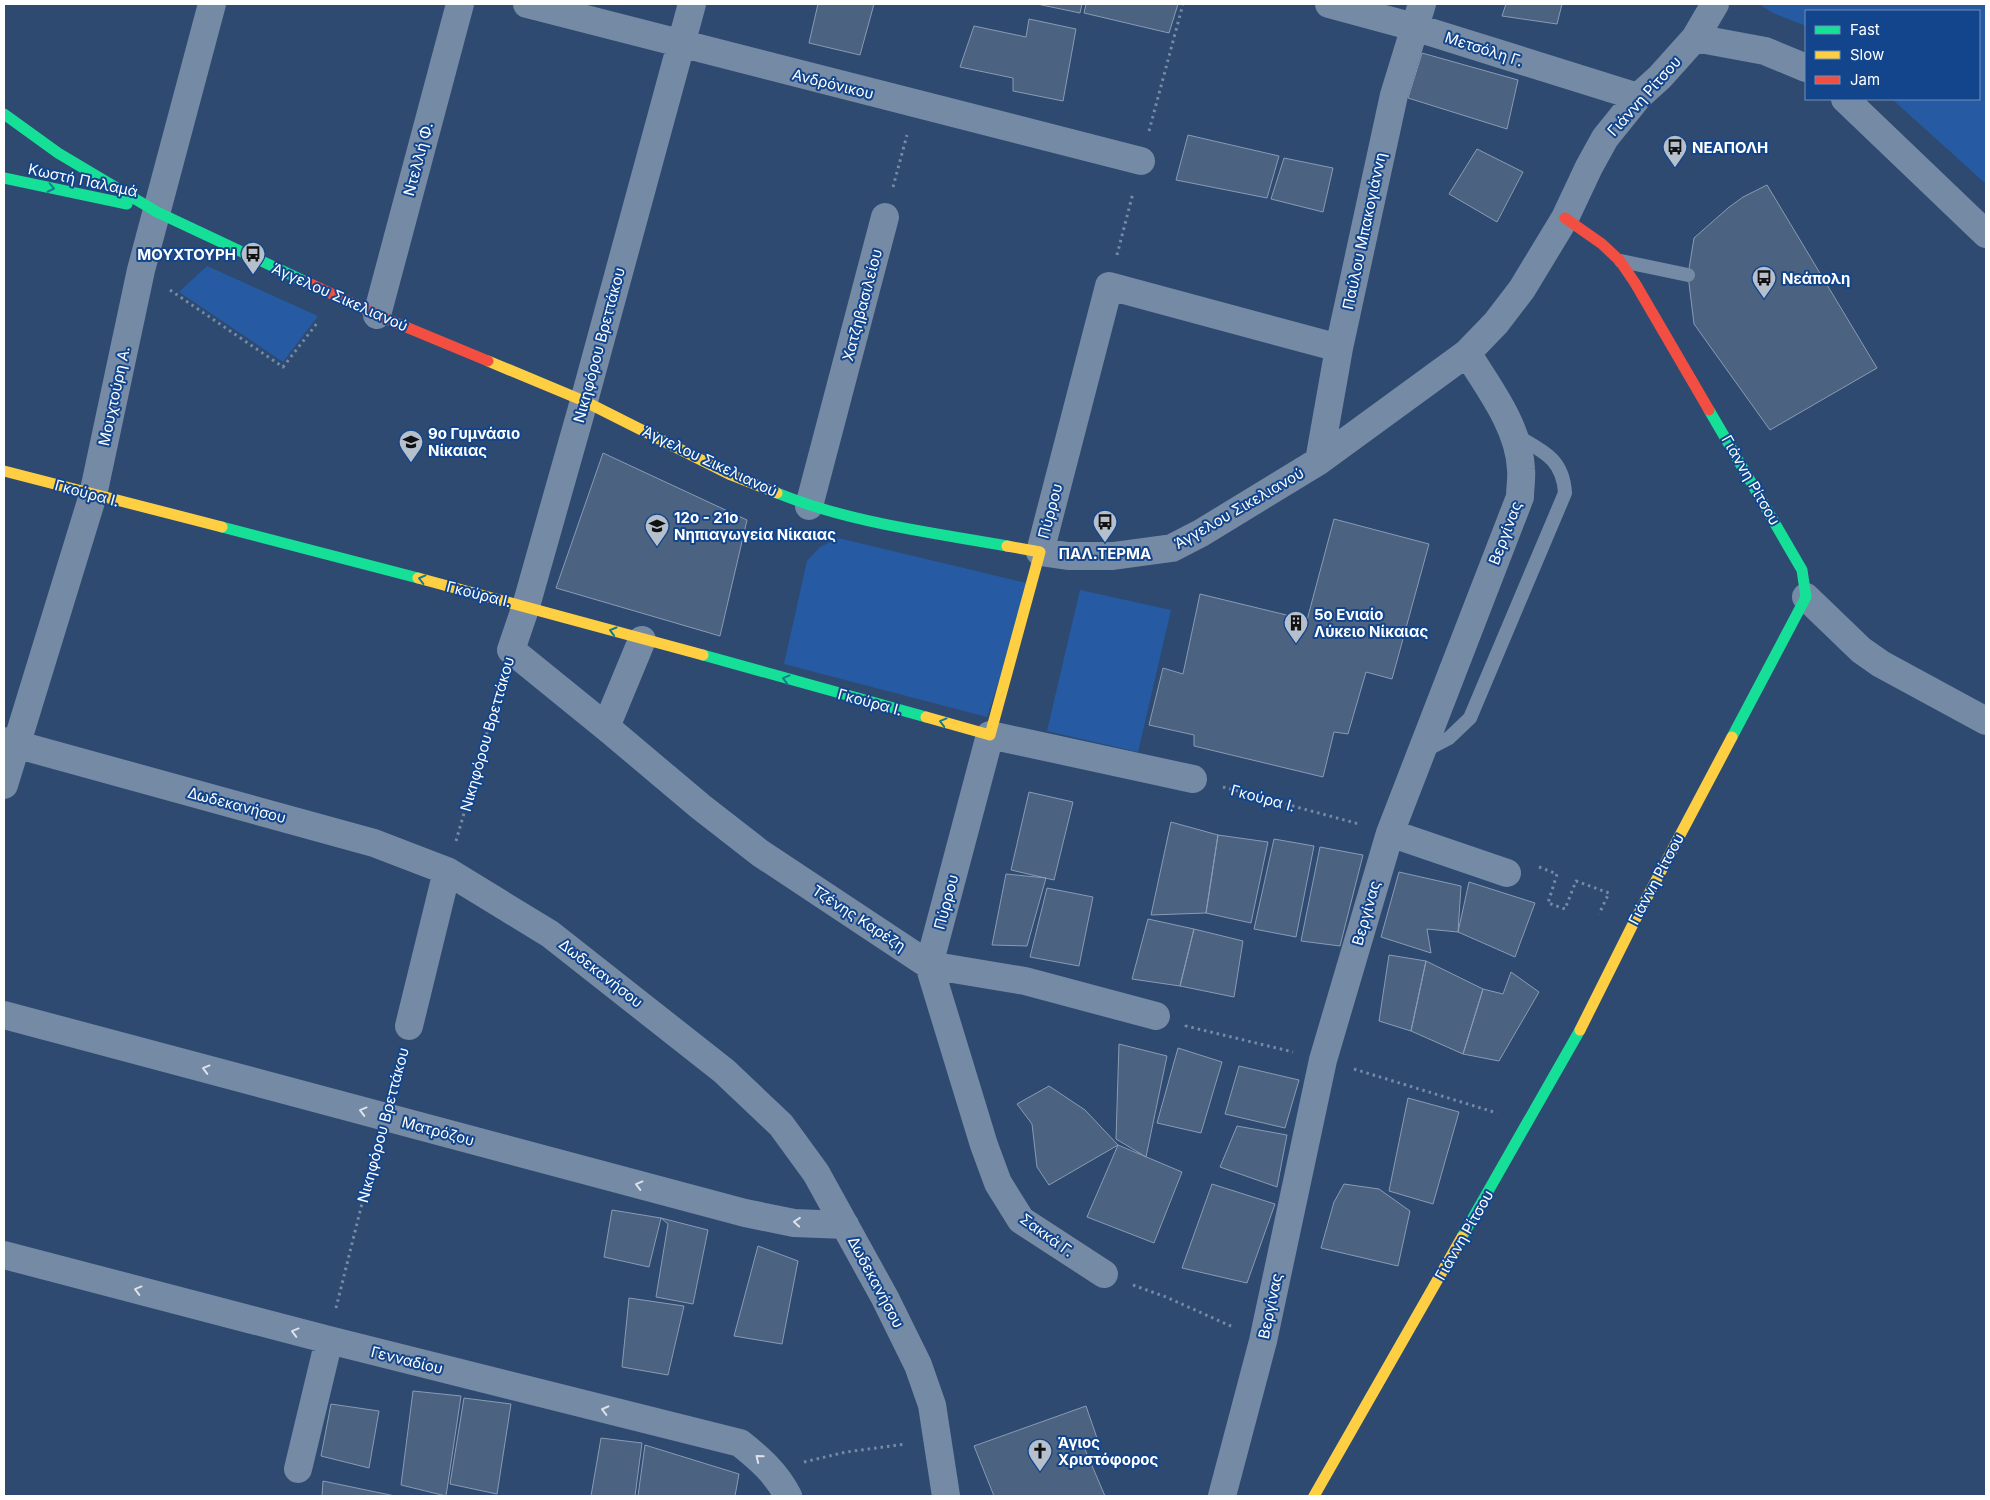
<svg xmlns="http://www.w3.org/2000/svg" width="1990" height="1500" font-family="Inter,sans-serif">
<rect width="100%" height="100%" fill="#2e4a71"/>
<path fill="#265ba3" d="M1759,4H1986V184L1892,99H1979V11H1806V26L1773,13Z
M207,266L318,316L283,362L179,292Z
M838,538L1031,584L987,717L784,664L807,561L820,547Z
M1080,590L1171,610L1138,752L1047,731Z"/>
<path fill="#4b6281" stroke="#8a9bb3" d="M818,4H874L860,55L809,43Z
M1037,4H1082L1080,13Z
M1086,4H1178L1169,33L1084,13Z
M1506,4H1562L1557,24L1502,16Z
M1029,19L1076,29L1063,101L1013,91V78L960,67L974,26L1026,37Z
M1422,53L1518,80L1507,129L1408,98Z
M1188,135L1279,156L1267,198L1176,180Z
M1477,149L1523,172L1497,222L1449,194Z
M1284,158L1333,168L1323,212L1271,199Z
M1767,185L1877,368L1770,430L1694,324L1688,275L1694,238L1728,208L1743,197Z
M603,453L747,520L720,636L556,588Z
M1334,519L1429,544L1392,679L1366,672L1348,734L1334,732L1323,777L1194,746V735L1149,725L1163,668L1183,674L1200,594L1307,620Z
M1029,792L1073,802L1054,880L1011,870Z
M1171,822L1218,835L1206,913L1151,915Z
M1218,835L1268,842L1251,923L1206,913Z
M1274,839L1314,846L1296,937L1254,929Z
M1320,847L1363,855L1340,946L1301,941Z
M1399,872L1461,886L1458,932L1427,929L1431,953L1381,937Z
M1006,874L1046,878L1027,946L992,945Z
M1469,882L1535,903L1515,957L1458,932Z
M1047,888L1093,897L1079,966L1030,957Z
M1148,919L1194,929L1180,986L1132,979Z
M1194,929L1243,941L1234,997L1180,986Z
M1389,955L1426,961L1411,1031L1379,1021Z
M1426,961L1483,989L1463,1054L1411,1031Z
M1511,972L1539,992L1499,1061L1463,1054L1483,989L1503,994Z
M1119,1044L1167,1056L1146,1157L1116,1139Z
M1178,1048L1222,1062L1201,1133L1157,1123Z
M1239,1066L1299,1080L1285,1128L1225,1114Z
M1049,1086L1085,1110L1118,1145L1049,1185L1037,1167L1032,1124L1017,1104Z
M1408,1098L1459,1112L1433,1204L1389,1191Z
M1237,1126L1287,1135L1277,1187L1220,1167Z
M1118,1145L1182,1172L1154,1243L1087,1217Z
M1212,1184L1275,1204L1247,1283L1182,1268Z
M1344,1184L1379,1189L1410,1211L1398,1266L1321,1248L1334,1202Z
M612,1210L661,1218L649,1267L604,1257Z
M661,1218L708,1230L693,1304L656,1297L668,1224Z
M758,1246L798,1261L782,1344L734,1336Z
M629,1298L684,1306L668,1375L622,1367Z
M413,1391L461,1396L446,1496L401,1485Z
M464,1398L511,1404L497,1494L450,1484Z
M331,1404L379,1411L369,1468L321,1456Z
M1086,1406L1098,1441L1084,1447L1105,1496H994L974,1446Z
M601,1438L642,1443L635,1496H591Z
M645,1445L739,1474L735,1496H638Z
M323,1481L395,1496H322Z"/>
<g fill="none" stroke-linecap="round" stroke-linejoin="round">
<path stroke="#758aa5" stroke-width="3" stroke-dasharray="2.5 4" stroke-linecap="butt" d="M1149,131L1183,4
M893,187L907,135
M1117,255L1133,193
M170,290L283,367L318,322
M1223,787L1359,824
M456,841L501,684
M1539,867L1557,874L1548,903L1565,909L1576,881L1609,893L1599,914
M1186,1027V1026L1293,1052
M1354,1069L1497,1113
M392,1085L401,1055
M1133,1285L1166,1297L1233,1327
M336,1308L376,1147
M804,1462L846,1452L906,1444"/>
<path stroke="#758aa5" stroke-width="14" d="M1621,261L1688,275
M1424,751L1449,738L1470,718L1565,493C1563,458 1542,451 1515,435"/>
<path stroke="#758aa5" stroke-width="28" d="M527,4L1141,161
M1329,4L1414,27L1638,97
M1695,38L1765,51L1806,68
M1845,99L1986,234
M377,315L460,4
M1339,348L1109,286L1040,552L1068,556H1113L1172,548L1201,533L1319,461L1467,353L1496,323L1522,289L1565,218L1589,167L1605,138L1638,97L1660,77L1695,38L1715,4
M1319,461L1339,348L1394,95L1422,4
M809,506L885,217
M1806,597L1861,650L1881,664L1986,721
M642,640L606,727L701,807L760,853L929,965L1025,981L1156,1016
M606,727L511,650L526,606L584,401L692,4
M4,741L374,843L447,871L550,934L724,1071L781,1125L816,1173L885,1298L918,1365L932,1405L946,1496
M4,785L93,495L141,270L212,4
M1390,833L1507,873
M4,1015L745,1213L794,1223L845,1225
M409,1026L447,871
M4,1255L329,1340L740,1443C760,1459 776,1473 788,1496
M1104,1274L1021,1220L998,1183L984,1145L929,965L990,735L1193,779
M298,1469L329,1340
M1222,1496L1263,1341L1323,1060L1390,833L1520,497C1520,488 1522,478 1521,469C1519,427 1489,388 1467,353"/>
<path stroke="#16e098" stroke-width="11" d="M4,114L58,153L157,212L304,281
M4,178L127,204
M1709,410L1802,570L1806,597L1732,737
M777,493C851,523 929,532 1007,546
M222,527L418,578
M703,655L926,717
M1462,1237L1580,1030"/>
<path stroke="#ffcf43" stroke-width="11" d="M488,361L584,401L731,475L777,493
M4,471L222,527
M418,578L703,655
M926,717L990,735L1040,552L1007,546
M1580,1030L1634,922L1732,737
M1314,1496L1462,1237"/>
<path stroke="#f24e42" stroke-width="11" d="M1565,218L1602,244L1620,261L1635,283L1709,410
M304,281L377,315L488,361"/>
</g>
<defs><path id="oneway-chevron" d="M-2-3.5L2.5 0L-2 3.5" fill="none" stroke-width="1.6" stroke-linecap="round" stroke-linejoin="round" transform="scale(1.25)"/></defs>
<g stroke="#147b90">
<use href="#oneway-chevron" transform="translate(51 188) rotate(12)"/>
<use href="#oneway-chevron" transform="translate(422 579) rotate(-166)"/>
<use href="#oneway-chevron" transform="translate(613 631) rotate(-164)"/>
<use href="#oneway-chevron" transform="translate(786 679) rotate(-165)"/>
<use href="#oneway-chevron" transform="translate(943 722) rotate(-165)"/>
</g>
<g stroke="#dce2e8">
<use href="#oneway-chevron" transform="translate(206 1069) rotate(-165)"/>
<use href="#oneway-chevron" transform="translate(363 1111) rotate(-165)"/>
<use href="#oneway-chevron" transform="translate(639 1185) rotate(-165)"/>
<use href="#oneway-chevron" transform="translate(797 1222) rotate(-175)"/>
<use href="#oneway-chevron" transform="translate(138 1290) rotate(-165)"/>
<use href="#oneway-chevron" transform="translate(295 1332) rotate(-165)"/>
<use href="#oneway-chevron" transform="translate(605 1410) rotate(-166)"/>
<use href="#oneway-chevron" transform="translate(759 1458) rotate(-141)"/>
</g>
<defs>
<symbol id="bus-pin" viewBox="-11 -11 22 30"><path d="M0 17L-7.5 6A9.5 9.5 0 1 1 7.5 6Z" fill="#b6c0cd" stroke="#13458c"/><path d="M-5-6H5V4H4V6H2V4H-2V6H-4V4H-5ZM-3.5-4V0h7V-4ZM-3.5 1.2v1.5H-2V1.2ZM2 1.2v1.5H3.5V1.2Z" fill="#111"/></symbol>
<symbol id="school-pin" viewBox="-11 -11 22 30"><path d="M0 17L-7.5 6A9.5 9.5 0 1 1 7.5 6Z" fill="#b6c0cd" stroke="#13458c"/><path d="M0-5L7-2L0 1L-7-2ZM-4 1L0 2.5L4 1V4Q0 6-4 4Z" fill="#111"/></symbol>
<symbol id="building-pin" viewBox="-11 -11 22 30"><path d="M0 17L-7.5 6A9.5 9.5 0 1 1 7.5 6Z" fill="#b6c0cd" stroke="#13458c"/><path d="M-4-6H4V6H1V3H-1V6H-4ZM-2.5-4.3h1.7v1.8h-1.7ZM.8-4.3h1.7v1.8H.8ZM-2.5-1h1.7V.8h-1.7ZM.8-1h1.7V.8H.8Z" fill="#111"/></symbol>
<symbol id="church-pin" viewBox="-11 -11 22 30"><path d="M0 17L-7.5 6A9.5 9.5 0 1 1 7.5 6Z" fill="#b6c0cd" stroke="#13458c"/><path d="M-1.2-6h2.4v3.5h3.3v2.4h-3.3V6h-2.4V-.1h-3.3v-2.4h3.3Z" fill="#111"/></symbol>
</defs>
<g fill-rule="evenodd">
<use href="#bus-pin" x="1661" y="133" width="28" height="38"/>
<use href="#bus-pin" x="239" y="240" width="28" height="38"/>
<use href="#bus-pin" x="1750" y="264" width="28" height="38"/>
<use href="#school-pin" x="397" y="428" width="28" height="38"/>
<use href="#bus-pin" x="1091" y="508" width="28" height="38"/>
<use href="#school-pin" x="643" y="512" width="28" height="38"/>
<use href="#building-pin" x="1282" y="609" width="28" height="38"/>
<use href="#church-pin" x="1026" y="1437" width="28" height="38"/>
</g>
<g text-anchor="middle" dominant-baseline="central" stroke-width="4" stroke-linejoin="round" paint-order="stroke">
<g font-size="15" fill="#fff" stroke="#13458c">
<text transform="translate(1484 49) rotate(18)">Μετσόλη Γ.</text>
<text transform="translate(833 84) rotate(14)">Ανδρόνικου</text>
<text transform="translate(1644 96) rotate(-48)">Γιάννη Ρίτσου</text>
<text transform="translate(418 159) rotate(-75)">Ντελλή Φ.</text>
<text transform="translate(83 180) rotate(12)">Κωστή Παλαμά</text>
<text transform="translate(1364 231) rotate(-78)">Παύλου Μπακογιάννη</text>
<text transform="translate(340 297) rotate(24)">Άγγελου Σικελιανού</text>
<text transform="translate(862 305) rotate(-75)">Χατζηβασιλείου</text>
<text transform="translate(599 345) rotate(-75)">Νικηφόρου Βρεττάκου</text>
<text transform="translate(114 396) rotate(-78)">Μουχτούρη Α.</text>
<text transform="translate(710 461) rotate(25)">Άγγελου Σικελιανού</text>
<text transform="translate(1751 480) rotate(60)">Γιάννη Ρίτσου</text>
<text transform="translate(87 493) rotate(15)">Γκούρα Ι.</text>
<text transform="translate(1239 508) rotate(-30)">Άγγελου Σικελιανού</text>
<text transform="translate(1050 511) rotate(-75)">Πύρρου</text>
<text transform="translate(1505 533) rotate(-69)">Βεργίνας</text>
<text transform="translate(479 594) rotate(14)">Γκούρα Ι.</text>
<text transform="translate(870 702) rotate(15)">Γκούρα Ι.</text>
<text transform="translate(487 734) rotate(-74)">Νικηφόρου Βρεττάκου</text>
<text transform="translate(1263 798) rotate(15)">Γκούρα Ι.</text>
<text transform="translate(237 805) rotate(15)">Δωδεκανήσου</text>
<text transform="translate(1656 879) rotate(-62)">Γιάννη Ρίτσου</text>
<text transform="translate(946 902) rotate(-75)">Πύρρου</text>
<text transform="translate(1366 913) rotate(-74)">Βεργίνας</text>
<text transform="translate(859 918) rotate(33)">Τζένης Καρέζη</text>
<text transform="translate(601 973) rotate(38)">Δωδεκανήσου</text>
<text transform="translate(383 1125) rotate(-75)">Νικηφόρου Βρεττάκου</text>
<text transform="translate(438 1131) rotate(15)">Ματρόζου</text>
<text transform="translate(1047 1235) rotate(36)">Σακκά Γ.</text>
<text transform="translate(1464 1235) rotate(-60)">Γιάννη Ρίτσου</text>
<text transform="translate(876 1282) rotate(62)">Δωδεκανήσου</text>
<text transform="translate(1270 1306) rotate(-78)">Βεργίνας</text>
<text transform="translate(407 1360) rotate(14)">Γενναδίου</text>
</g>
<g font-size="15" font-weight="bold" fill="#fff" stroke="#13458c" text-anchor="start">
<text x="1692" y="147">ΝΕΑΠΟΛΗ</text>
<text x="236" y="254" text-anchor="end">ΜΟΥΧΤΟΥΡΗ</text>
<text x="1782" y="278">Νεάπολη</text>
<text x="428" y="433">9ο Γυμνάσιο<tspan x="428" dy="17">Νίκαιας</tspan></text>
<text x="674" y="517">12ο - 21ο<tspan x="674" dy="17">Νηπιαγωγεία Νίκαιας</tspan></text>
<text x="1105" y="553" text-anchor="middle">ΠΑΛ.ΤΕΡΜΑ</text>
<text x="1314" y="614">5ο Ενιαίο<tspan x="1314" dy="17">Λύκειο Νίκαιας</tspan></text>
<text x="1058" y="1442">Άγιος<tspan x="1058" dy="17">Χριστόφορος</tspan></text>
</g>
</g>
<rect width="1990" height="1500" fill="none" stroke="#ffffff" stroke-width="10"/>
<rect x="1805" y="10" width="175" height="90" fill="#13458c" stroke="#718fba"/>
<rect x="1815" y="26" width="25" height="8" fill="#16e098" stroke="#718fba"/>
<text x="1850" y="35" font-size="15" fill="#ffffff">Fast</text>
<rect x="1815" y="51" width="25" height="8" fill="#ffcf43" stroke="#718fba"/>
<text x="1850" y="60" font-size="15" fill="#ffffff">Slow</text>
<rect x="1815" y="76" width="25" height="8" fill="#f24e42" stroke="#718fba"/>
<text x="1850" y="85" font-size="15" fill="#ffffff">Jam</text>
</svg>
